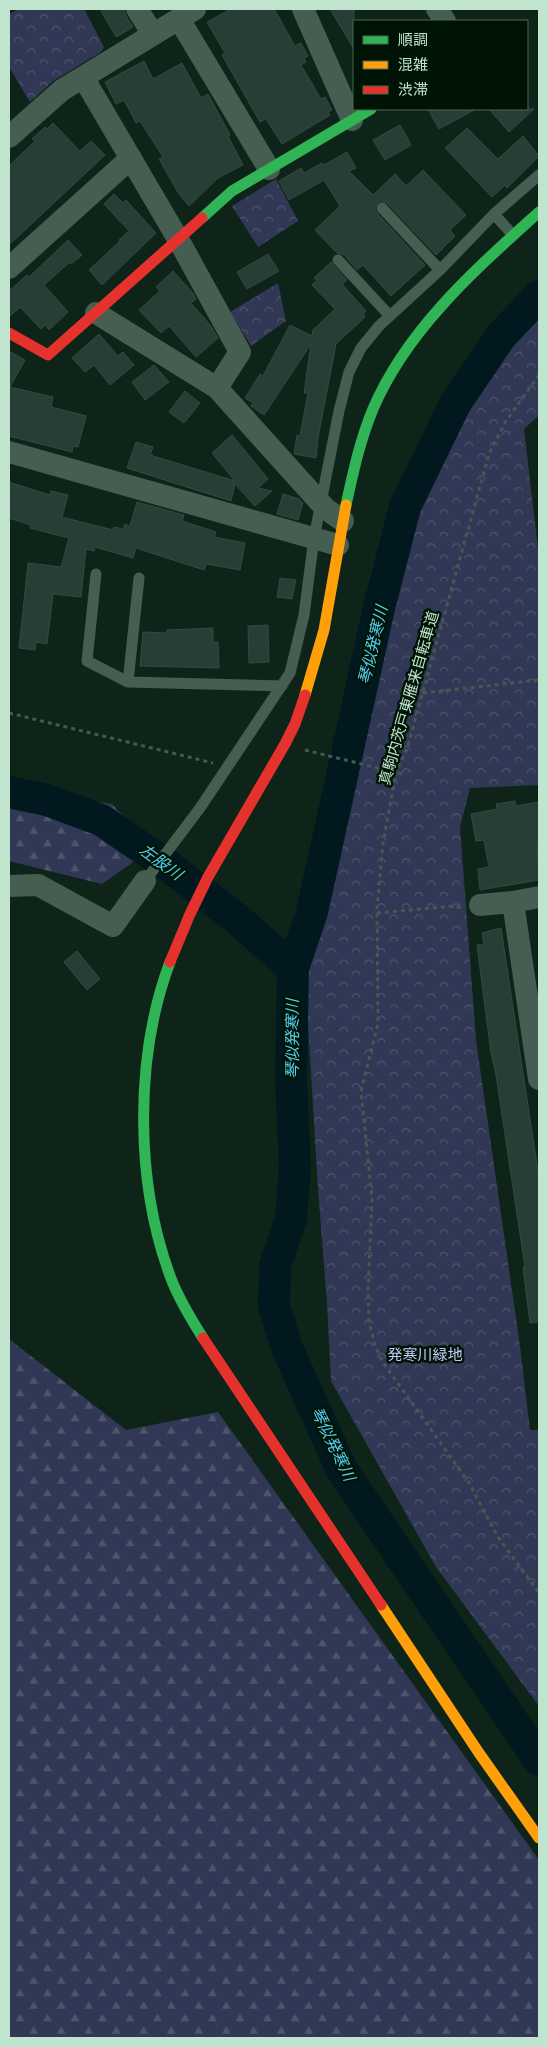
<svg xmlns="http://www.w3.org/2000/svg" width="548" height="2047" font-family="Jost,'Noto Sans JP',sans-serif">
<defs>
<pattern id="forest-firs" width="22" height="20" patternUnits="userSpaceOnUse" patternTransform="scale(1.25)"><rect width="22" height="20" fill="#313856"/><path d="M5 1l3.5 6h-7zM16 11l3.5 6h-7z" fill="#4d556d"/></pattern>
<pattern id="park-crowns" width="20" height="18" patternUnits="userSpaceOnUse" patternTransform="scale(1.25)"><rect width="20" height="18" fill="#313856"/><path d="M2 6a3 3 0 1 1 6 0M12 15a3 3 0 1 1 6 0" fill="none" stroke="#4d556d"/></pattern>
</defs>
<rect width="100%" height="100%" fill="#0e2419"/>
<path fill="url(#forest-firs)" d="M9,788L112,804L153,848L102,884L9,861Z
M9,1339L126,1430L218,1412L539,1860V2038H9Z"/>
<path fill="url(#park-crowns)" d="M19,9H84L104,47L101,52L53,81L30,102L9,67V14Z
M276,179L298,221L258,247L232,206Z
M278,283L286,321L251,346L230,312Z
M539,311V415L524,429L539,558V785L470,788L460,827L476,1040L520,1346L530,1430H539V1706L436,1567L331,1381L327,1303L318,1189L305,974L340,836L398,587L409,516L508,337Z"/>
<g fill="none" stroke-linecap="round" stroke-linejoin="round">
<path stroke="#01191e" stroke-width="32" d="M539,296L501,336L455,404L405,507L379,608L312,912L293,968L291,1078L295,1168L291,1218L275,1266L274,1306L287,1348L342,1470L539,1760
M9,792L47,800L101,820L163,862L237,919L293,968"/>
</g>
<path fill="#283d35" stroke="#2f4c43" d="M100,9H124L126,16L133,27L116,37Z
M231,9H274L295,46L301,43L308,56L304,58L306,62L301,65L321,99L325,97L332,110L328,112L330,115L282,144L266,119L260,122L222,55L225,53L207,22Z
M330,9H354V49Z
M144,61L153,79L182,63L201,98L208,94L230,135L228,136L243,165L218,178L189,206L179,194L159,159L163,157L140,121L136,123L124,100L116,104L105,82Z
M428,109H476L439,129Z
M489,109H534L509,132Z
M53,123L80,151L91,141L105,155L9,245V166L35,141L32,139L45,127L47,129Z
M400,125L411,145L385,160L373,140Z
M467,128L498,159L523,136L539,156L507,188L505,185L492,197L445,148Z
M347,152L356,168L349,171L373,195L395,174L406,186L423,170L466,215L450,230L455,236L436,255L387,203L381,201L377,203L375,209L377,213L425,265L391,296L363,265L357,270L344,255L337,253L315,230L340,206L324,180L289,200L279,181L301,168L304,173L322,163L324,165Z
M114,194L123,203L126,200L156,233L102,285L89,270L120,241L119,240L129,231L104,204Z
M68,240L82,255L71,264L70,262L44,285L68,312L49,330L45,325L41,329L20,307L9,317V291L27,275L29,277Z
M268,254L279,271L247,289L237,272Z
M331,262L347,280L342,284L366,311L363,314L365,317L336,344L318,438L316,458L294,454L297,435L300,436L308,393H304L311,344L264,415L251,406L253,403L245,398L260,374L263,376L290,325L312,336L313,330L335,309L312,285L317,280L314,278Z
M173,271L193,293L196,299L191,303L210,325L218,338L196,357L169,326L161,333L139,310L160,291L156,287Z
M99,334L118,356L123,352L134,365L110,385L94,365L85,372L72,358Z
M9,351L25,360L10,387L53,397L51,407L86,416L78,447L73,446L72,452L9,436Z
M154,365L169,382L145,400L132,382Z
M185,391L200,403L184,423L169,412Z
M232,435L268,479L258,488L272,491L255,506L235,484L231,501L127,468L136,442L153,447L150,455L235,481L212,453Z
M9,482L50,495L51,491L68,495L62,517L113,530L114,527L123,529L125,524L130,526L137,502L184,515L182,521L216,532L214,537L245,543L240,570L206,564L204,570L136,548L133,558L95,547L94,551L86,549L81,597L53,594L47,644L36,642L35,650L19,648L28,563L61,567L69,538L30,528L31,525L9,518Z
M283,494L299,499L303,503L298,520L277,514Z
M280,578L296,580L292,599L277,597Z
M268,625L269,662L249,663L248,626Z
M213,628V642H218L219,668L140,666L143,632L167,633V630Z
M515,801L516,806L539,802V842L537,843L539,880L480,890L478,869L489,867L484,840L476,841L471,814L497,809L496,804Z
M501,928L539,1178V1322L530,1323L523,1267H525L496,1075L491,1053L477,945L484,944L482,933Z
M77,951L100,979L87,990L64,962Z"/>
<g fill="none" stroke-linecap="round" stroke-linejoin="round">
<path stroke="#455a4f" stroke-width="3" stroke-dasharray="4 4" stroke-linecap="butt" d="M539,375L506,421L489,454L407,749L396,772L383,843L377,908L378,1024L361,1091L372,1198L368,1292L369,1322L375,1345L382,1361L469,1483L498,1537L539,1593
M423,693L539,680
M9,713L213,763
M305,750L402,774
M377,913L455,906L461,908"/>
<path stroke="#455e51" stroke-width="11" d="M382,208L440,270
M494,214L513,235
M338,260L390,316
M96,574L87,661L128,682
M139,578L128,682L282,686
M145,881L200,808L290,673L304,615L314,538L339,411L349,372L361,348L379,326L440,270L494,214L539,175"/>
<path stroke="#455e51" stroke-width="22" d="M137,9L153,34
M303,9L352,120
M437,9L445,21
M179,19L269,169
M83,77L178,239L240,352L217,388
M9,137L62,90L195,9
M9,268L131,158
M96,313L217,388L326,509L343,521
M9,452L338,545
M9,886L38,885L113,926L145,881
M513,902L539,1079
M480,905L513,902L539,897"/>
<path stroke="#30b455" stroke-width="11" d="M202,218L232,191L371,109
M346,505C353,473 360,440 373,409C407,329 476,269 539,212
M170,962C134,1058 135,1185 172,1281C180,1301 191,1319 203,1338"/>
<path stroke="#ff9f0a" stroke-width="11" d="M305,695L324,630L346,505
M381,1605L479,1753L539,1838"/>
<path stroke="#e5322d" stroke-width="11" d="M9,333L48,355L202,218
M170,962L190,914L208,877L285,744L295,724L305,695
M203,1338L381,1605"/>
</g>
<g text-anchor="middle" dominant-baseline="central" stroke-width="5" stroke-linejoin="round" paint-order="stroke">
<g font-size="15" fill="#c1e4ce" stroke="#001406">
<text transform="translate(409 698) rotate(-74)">真駒内茨戸東雁来自転車道</text>
</g>
<g font-size="15" fill="#c2cbfd" stroke="#001406">
<text x="425" y="1355">発寒川緑地</text>
</g>
<g font-size="16" font-style="italic" fill="#53d0f0" stroke="#001406">
<text transform="translate(373 645) rotate(-77)">琴似発寒川</text>
<text transform="translate(161 862) rotate(36)">左股川</text>
<text transform="translate(292 1039) rotate(-90)">琴似発寒川</text>
<text transform="translate(333 1444) rotate(64)">琴似発寒川</text>
</g>
</g>
<rect width="548" height="2047" fill="none" stroke="#c1e4ce" stroke-width="20"/>
<rect x="353" y="20" width="175" height="90" fill="#001406" stroke="#4d6756"/>
<rect x="363" y="36" width="25" height="8" fill="#30b455" stroke="#4d6756"/>
<text x="398" y="45" font-size="15" fill="#c1e4ce">順調</text>
<rect x="363" y="61" width="25" height="8" fill="#ff9f0a" stroke="#4d6756"/>
<text x="398" y="70" font-size="15" fill="#c1e4ce">混雑</text>
<rect x="363" y="86" width="25" height="8" fill="#e5322d" stroke="#4d6756"/>
<text x="398" y="95" font-size="15" fill="#c1e4ce">渋滞</text>
</svg>
